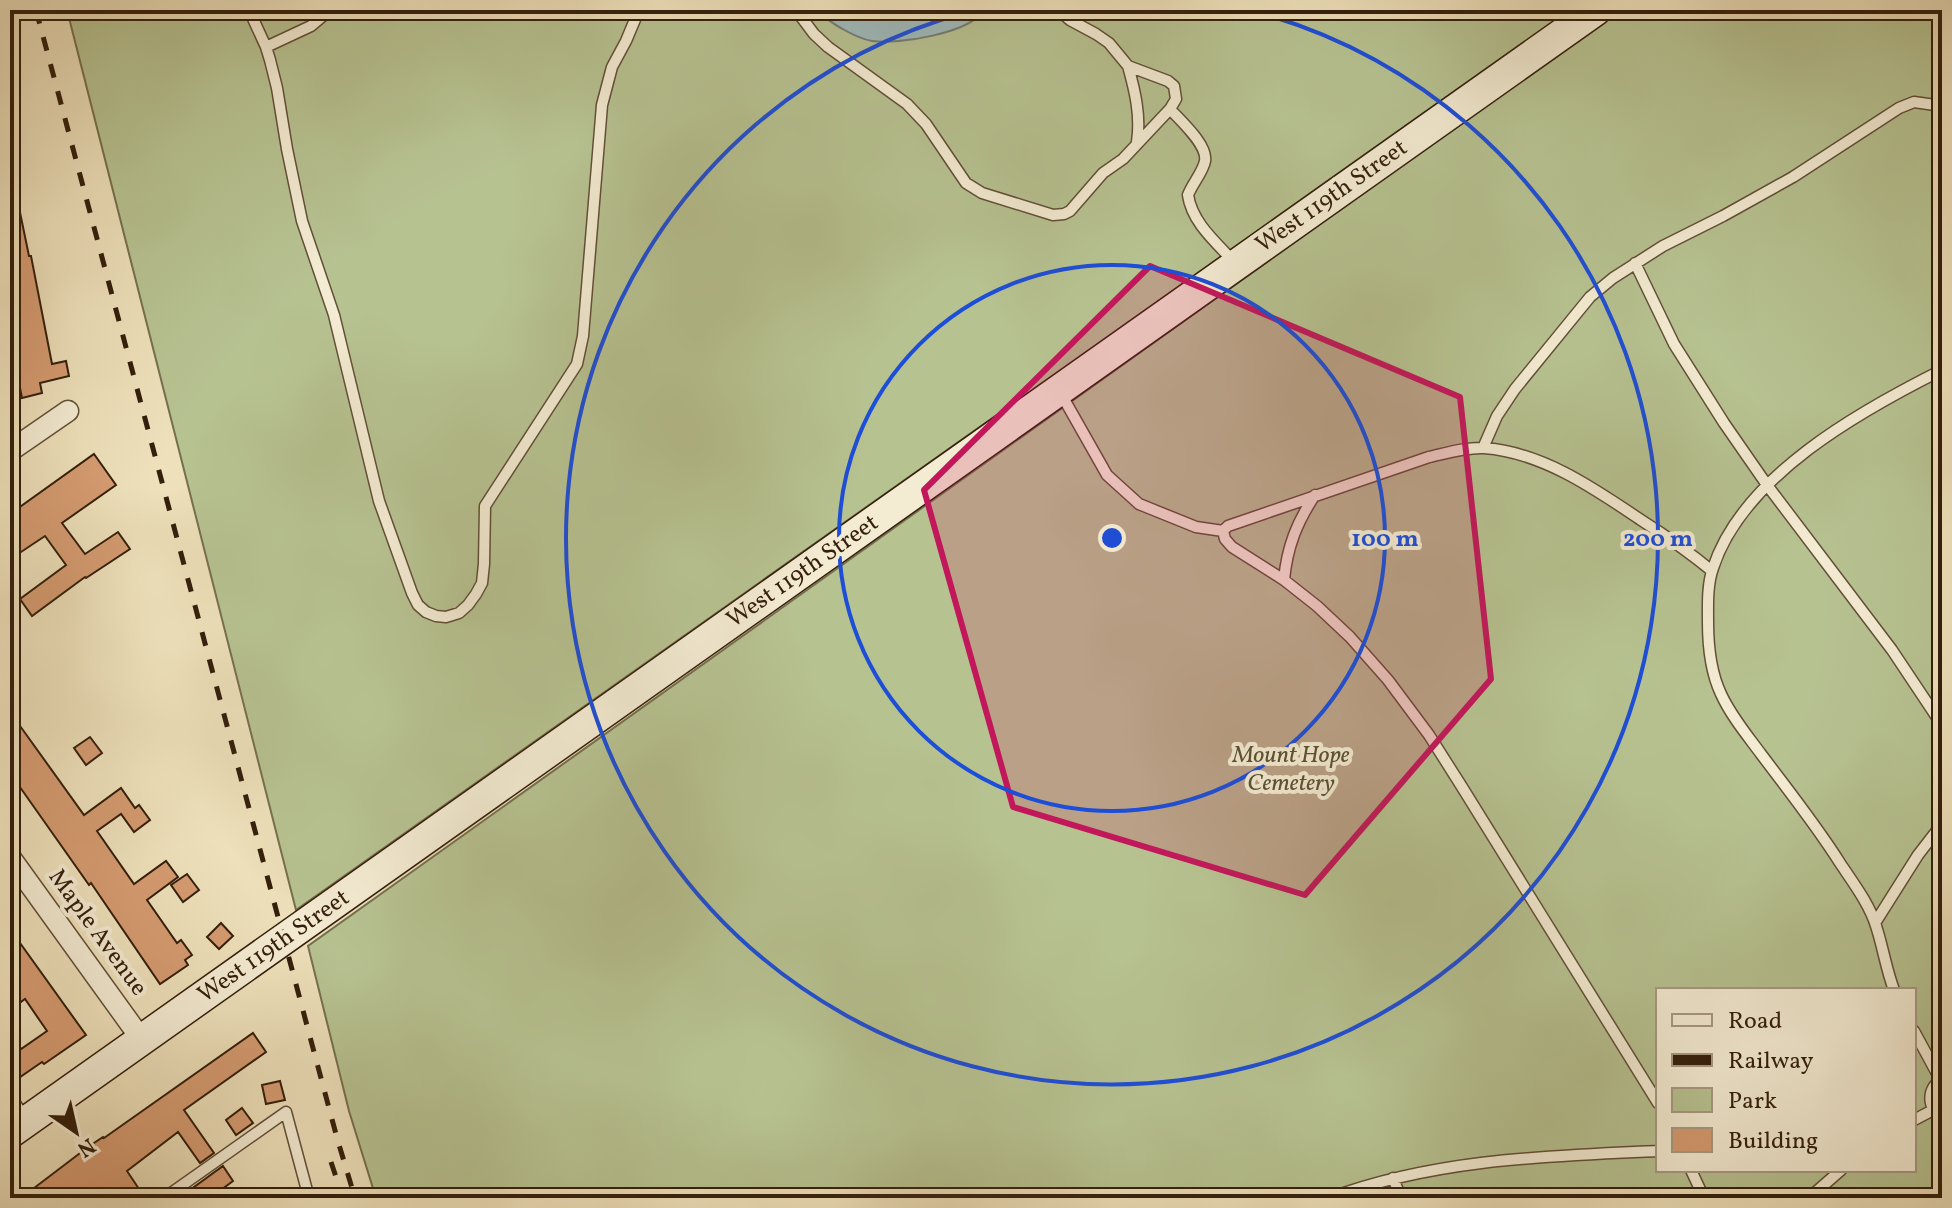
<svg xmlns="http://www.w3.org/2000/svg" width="1952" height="1208" font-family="Vollkorn,serif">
<rect width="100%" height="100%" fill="#ede0ba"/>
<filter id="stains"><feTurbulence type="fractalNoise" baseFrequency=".0025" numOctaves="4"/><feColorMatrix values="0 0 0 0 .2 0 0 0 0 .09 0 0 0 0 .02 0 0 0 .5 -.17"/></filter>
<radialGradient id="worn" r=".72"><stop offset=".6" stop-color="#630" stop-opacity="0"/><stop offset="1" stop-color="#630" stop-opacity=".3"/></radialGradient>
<path fill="#b7c291" stroke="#76704e" stroke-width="2" fill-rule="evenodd" d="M67,10H1570L296,910Z
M1620,10H1942V1198H376L349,1111L308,946ZM1658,990H1914V1170H1658Z"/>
<path fill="#9ebabb" stroke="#747c75" stroke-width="2" d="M820,10H983C972,33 897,45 872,41C859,39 825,22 820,10Z"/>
<path fill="#d59b71" stroke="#341f0c" stroke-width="2" d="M17,198L29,256H31L52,364L66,361L69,376L40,383L42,393L22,398L10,338V199Z
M94,454L116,485L62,523L85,554L118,532L130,549L86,578L85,577L32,616L20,599L66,565L45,536L18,554L10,543V514Z
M10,712L84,815L121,788L135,808L139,805L150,820L134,832L121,814L97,831L134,884L166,861L178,877L147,900L177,943L181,940L192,955L185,960L188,965L160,984L91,883L89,885L10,773Z
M90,737L102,753L86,765L74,748Z
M187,874L199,890L183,902L171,885Z
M221,923L233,936L219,949L207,937Z
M10,929L86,1035L44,1064L42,1062L10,1084V1033L21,1049L47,1031L25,999L10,1010V983L18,977L10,966Z
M253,1033L266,1052L184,1110L214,1153L200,1163L178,1132L127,1171L145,1198H21L88,1147L103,1137L104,1138Z
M280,1081L285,1100L266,1104L262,1085Z
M242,1108L253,1123L236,1135L226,1120Z
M223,1166L233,1181L210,1198H179Z"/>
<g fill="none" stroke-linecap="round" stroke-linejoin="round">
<defs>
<path id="lane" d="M249,10L266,47L270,60L277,88L287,149L302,221L334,315L379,501L412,593L418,605L426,612L436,616L446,617L459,613L468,605L476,594L482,583L484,564L485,506L577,364L583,336L602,105L612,67L626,41L639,10
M796,10L814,34L828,47L907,104L926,124L966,183L982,193L1053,215L1064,214L1070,211L1103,173L1123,159L1170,109L1176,99L1174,86L1168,81L1128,66L1109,43L1096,34L1070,20L1058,10
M266,47L311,26L330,10
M1128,66C1135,91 1141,116 1137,142
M1170,109C1180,120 1208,145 1205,161C1203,172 1192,184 1188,195C1192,223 1217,243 1235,263
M1635,263L1674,344L1724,423L1767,485L1892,650L1942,725
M1060,392L1107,475L1139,504L1196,527L1223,531
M1483,448L1497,416L1515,389L1590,297L1613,278L1663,246L1723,216L1793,177L1899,108L1914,102L1942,106
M1284,580C1287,547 1297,522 1315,495
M1875,923L1918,855L1942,824
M1894,990C1886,969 1883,947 1876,926C1870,905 1852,881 1840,863C1816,825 1788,790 1761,754C1747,735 1731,716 1721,694C1711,673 1708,646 1708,622C1708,605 1707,585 1713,568C1743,476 1860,411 1942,370
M1914,1031L1940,1079
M1942,1079C1927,1089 1926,1107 1942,1116
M10,1096L26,1119
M1658,1103L1462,787L1429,735L1388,680L1350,637L1317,606L1284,580L1232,547L1225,539L1223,531L1228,526L1429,457C1447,453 1466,447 1484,448C1542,452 1595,489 1641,520C1666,536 1689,552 1712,571
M1914,1120L1933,1110
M1691,1170L1704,1198
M1393,1178L1401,1198
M164,1198L286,1112L309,1198
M1330,1198C1435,1159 1547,1156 1658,1151
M1809,1198L1841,1170"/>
<path id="street" d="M10,451L68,411
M10,857L142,1040"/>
<path id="secondary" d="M10,1133L1596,10"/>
</defs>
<use href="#lane" stroke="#624f38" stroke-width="13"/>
<use href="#street" stroke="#624f38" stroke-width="23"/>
<use href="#secondary" stroke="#341f0c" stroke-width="33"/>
<use href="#lane" stroke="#f3ebd2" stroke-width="10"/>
<use href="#street" stroke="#f3ebd2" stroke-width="20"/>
<use href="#secondary" stroke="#f3ebd2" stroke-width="30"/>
<path stroke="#341f0c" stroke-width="5" stroke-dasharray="14 14" stroke-linecap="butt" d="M36,10L337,1138L355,1198
M331,1162L343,1198"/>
</g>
<path fill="#c2185b" fill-opacity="0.2" stroke="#c2185b" stroke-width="6" stroke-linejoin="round" d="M1150,266L1460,397L1491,679L1305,895L1013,807L924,490Z"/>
<g fill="none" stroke="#1d4ed8" stroke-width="4">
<circle cx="1112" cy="538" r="273"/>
<path d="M1253 11A546 546 0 1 1 971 11"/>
</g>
<g text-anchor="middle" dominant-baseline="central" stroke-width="8" stroke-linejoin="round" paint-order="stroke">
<g font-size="24" fill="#341f0c" stroke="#f3ebd2">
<text transform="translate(1332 197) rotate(-35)">West 119th Street</text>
<text transform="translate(803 572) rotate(-35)">West 119th Street</text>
<text transform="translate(97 933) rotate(54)">Maple Avenue</text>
<text transform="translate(274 947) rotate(-35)">West 119th Street</text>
</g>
<g font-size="24" font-style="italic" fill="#5b5034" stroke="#f3ebd2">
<text x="1291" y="756">Mount Hope<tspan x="1291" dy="28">Cemetery</tspan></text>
</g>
</g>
<circle cx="1112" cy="538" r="12" fill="#1d4ed8" stroke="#f3ebd2" stroke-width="4"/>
<g font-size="24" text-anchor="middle" font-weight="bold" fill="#1d4ed8" stroke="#f3ebd2" stroke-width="8" stroke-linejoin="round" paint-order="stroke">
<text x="1385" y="546">100 m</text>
<text x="1658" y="546">200 m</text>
</g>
<rect width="1952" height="1208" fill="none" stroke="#ede0ba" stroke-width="40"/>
<rect x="12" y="12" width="1928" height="1184" fill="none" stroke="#341f0c" stroke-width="4"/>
<rect x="20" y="20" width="1912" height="1168" fill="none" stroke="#341f0c" stroke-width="2"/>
<rect x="1656" y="988" width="260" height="184" fill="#f3ebd2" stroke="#a79983" stroke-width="2"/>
<rect x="1672" y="1014" width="40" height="12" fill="#f3ebd2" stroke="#a79983" stroke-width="2"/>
<text x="1728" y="1028" font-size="24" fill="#341f0c">Road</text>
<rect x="1672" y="1054" width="40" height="12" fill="#341f0c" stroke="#a79983" stroke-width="2"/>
<text x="1728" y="1068" font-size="24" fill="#341f0c">Railway</text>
<rect x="1672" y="1088" width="40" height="24" fill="#b7c291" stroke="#a79983" stroke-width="2"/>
<text x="1728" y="1108" font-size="24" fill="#341f0c">Park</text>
<rect x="1672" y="1128" width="40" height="24" fill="#d59b71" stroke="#a79983" stroke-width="2"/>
<text x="1728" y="1148" font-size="24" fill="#341f0c">Building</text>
<g transform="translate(76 1132) rotate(146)" stroke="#f3ebd2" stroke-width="6" paint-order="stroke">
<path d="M0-6L14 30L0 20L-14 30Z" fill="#341f0c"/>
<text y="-12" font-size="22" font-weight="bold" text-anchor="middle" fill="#341f0c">N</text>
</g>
<rect width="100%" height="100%" filter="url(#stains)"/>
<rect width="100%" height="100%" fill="url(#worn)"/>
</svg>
